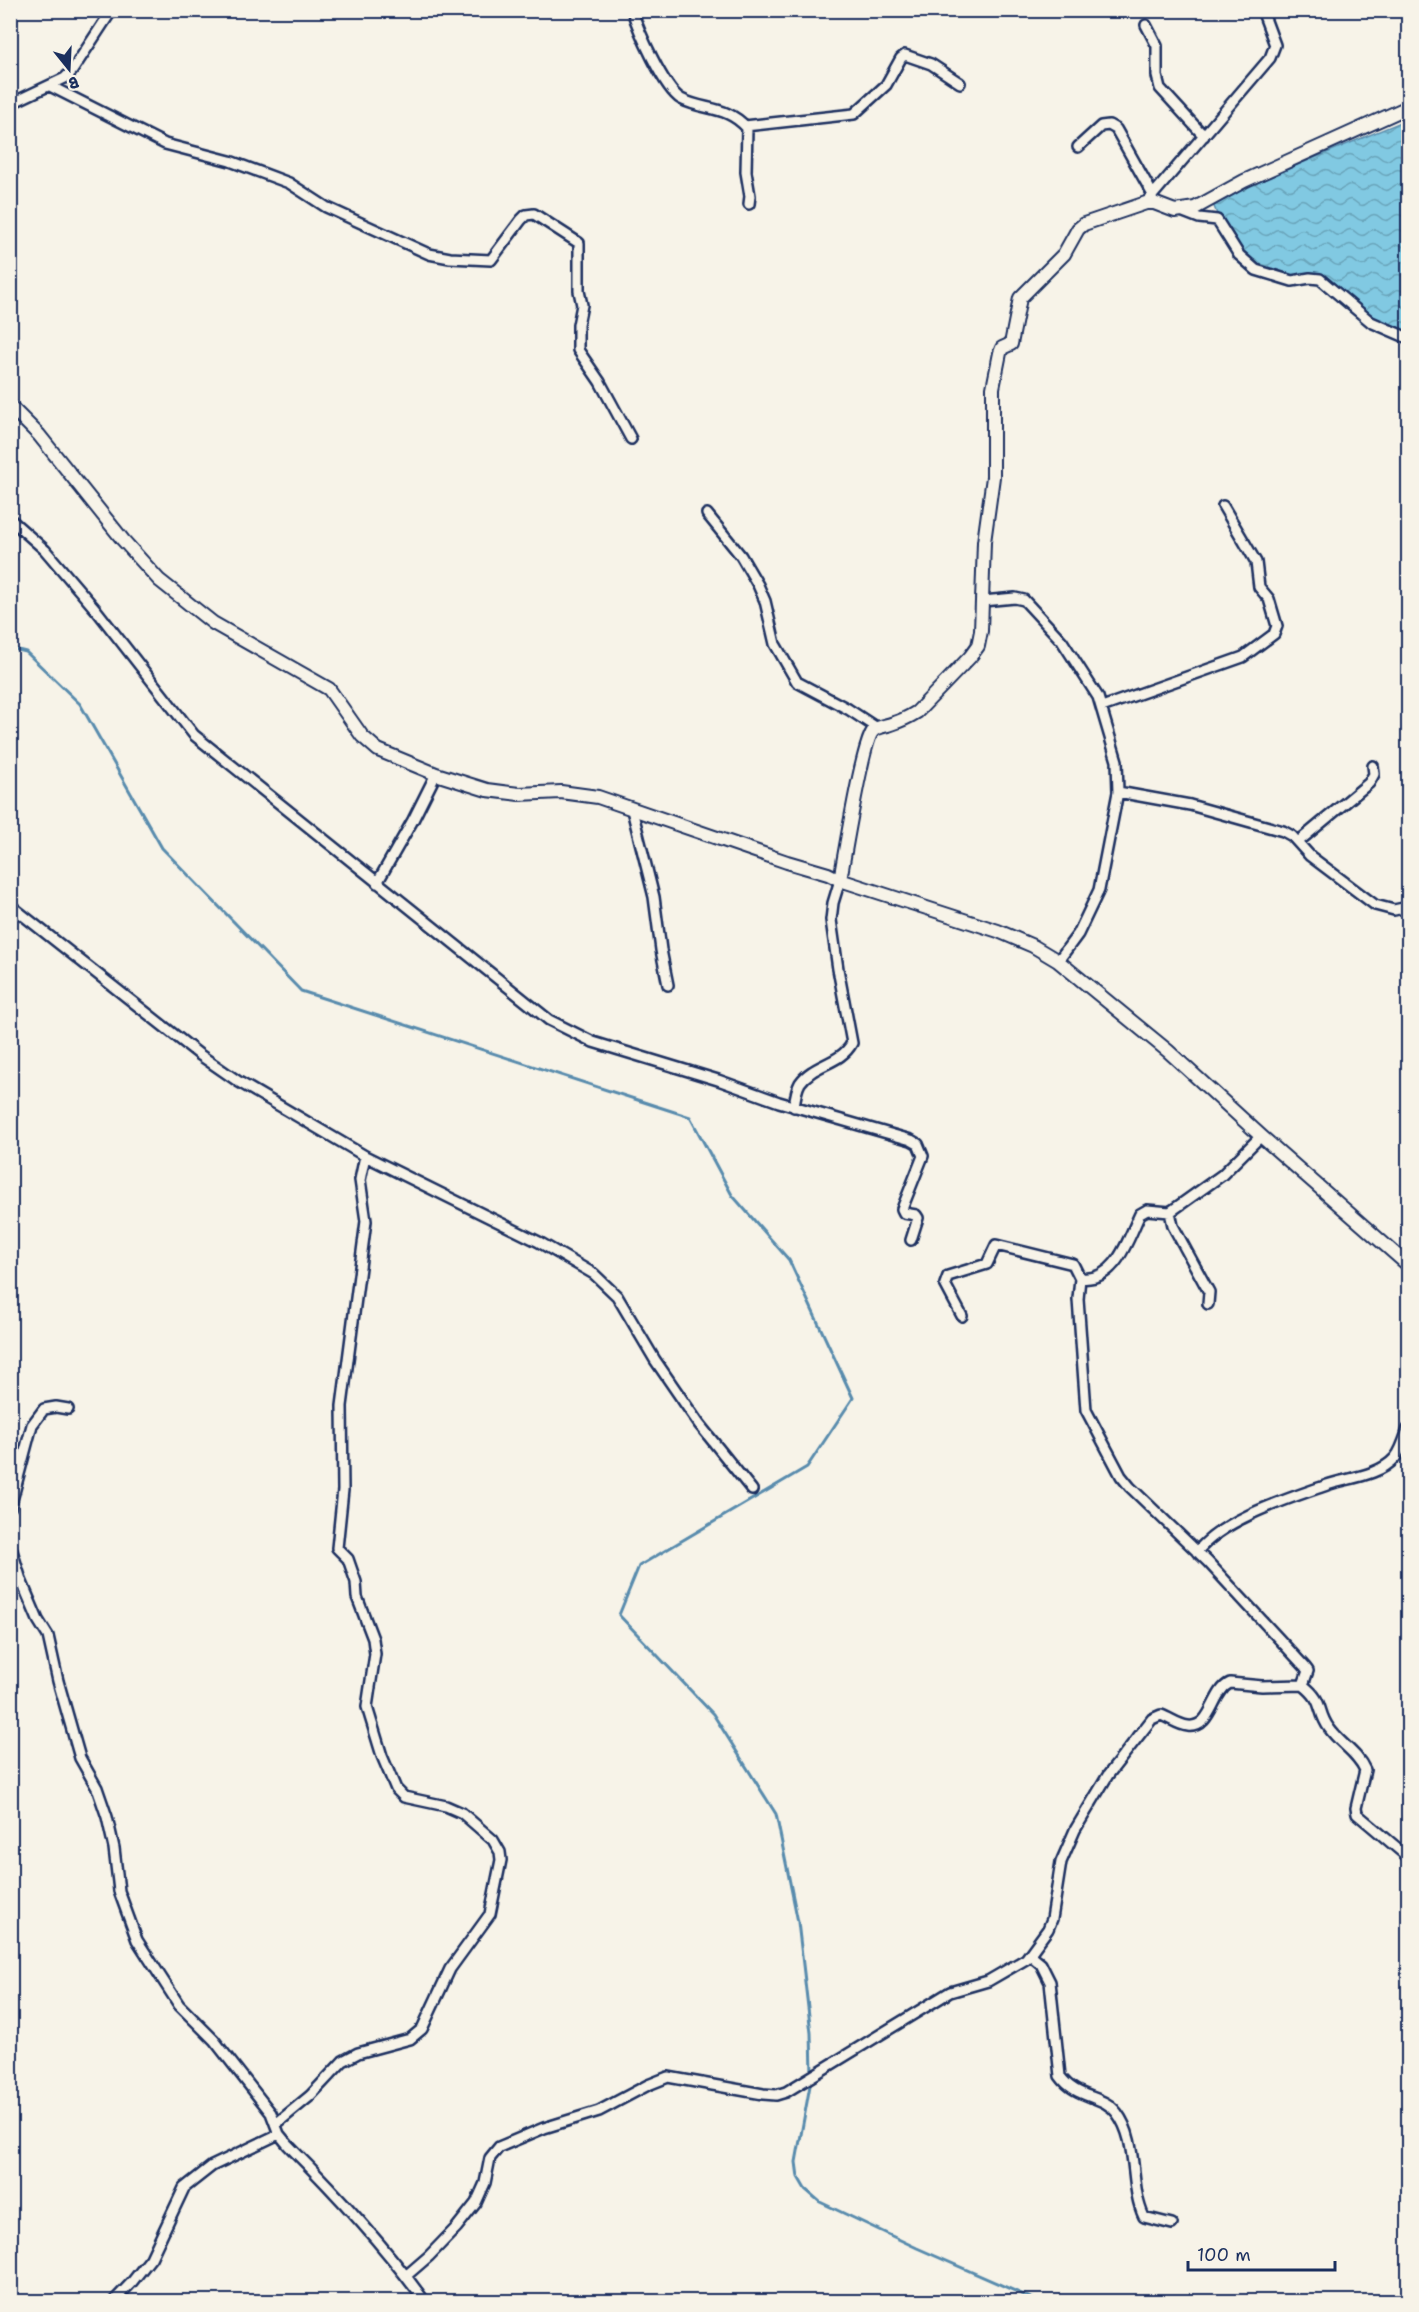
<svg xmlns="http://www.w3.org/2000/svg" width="1419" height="2312" font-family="'Shantell Sans',sans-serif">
<defs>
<pattern id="water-waves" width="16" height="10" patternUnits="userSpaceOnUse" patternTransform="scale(1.5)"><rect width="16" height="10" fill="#81c9e2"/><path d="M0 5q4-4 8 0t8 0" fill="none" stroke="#69a4ba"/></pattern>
</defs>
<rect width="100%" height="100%" fill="#f7f3e8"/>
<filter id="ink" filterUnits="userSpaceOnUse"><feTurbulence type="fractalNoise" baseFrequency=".0167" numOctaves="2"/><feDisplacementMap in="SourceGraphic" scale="12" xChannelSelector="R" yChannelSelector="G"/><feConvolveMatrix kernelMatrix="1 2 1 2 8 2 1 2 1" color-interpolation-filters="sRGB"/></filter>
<g filter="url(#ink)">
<path fill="url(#water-waves)" stroke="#588bad" stroke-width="1.5" d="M1408,119V334L1381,323L1335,288L1304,276L1283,277L1246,261L1219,219L1213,204L1232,192Z"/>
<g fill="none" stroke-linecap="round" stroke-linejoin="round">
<path stroke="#588bad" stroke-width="3" d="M10,648L26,652L80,704L162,848L301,991L690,1117L732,1195L789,1260L853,1398L807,1467L639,1566L619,1615L713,1714L776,1814L798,1922L811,2033L812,2074
M811,2080L796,2162L798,2177L805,2189L820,2202L917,2248L1040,2302"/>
<defs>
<path id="street" d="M632,10C638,30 664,89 681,99C704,111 727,105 747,128L746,172L750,196L749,204
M1146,25L1157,46V76L1160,88L1204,136
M50,86L165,144L230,161L289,183L326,207L429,254L450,258L491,260L521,220L526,215L534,214L579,243V291L582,305L578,325V350L600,382L631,439
M10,104L65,78L72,71L112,10
M745,126L854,114L886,85L901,58L905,55L931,64L960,83
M1078,147L1101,126L1109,125L1116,129L1153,195
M1146,203L1270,58L1275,45L1262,10
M1181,211L1199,218L1217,220L1239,255L1256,270L1292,281L1310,278L1320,279L1371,322L1408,338
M707,514L741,556L758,585L765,601L775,644L797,682L848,709L877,728
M10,519L45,550L97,611L194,735L549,1020L593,1042L718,1080L779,1102L911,1140L918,1144L923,1156L902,1209L904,1213L916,1215L918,1218L911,1240
M983,601L1015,598L1024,600L1062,641L1098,697L1117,761L1118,792L1099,890L1078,934L1058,961
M1102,707L1243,657L1274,634L1277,626L1269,599L1259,587L1256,562L1223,506
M1118,792L1190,805L1283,831L1292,836L1310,856L1375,905L1394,910L1408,907
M632,810L654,897L661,950L668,985
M1298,842L1369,783L1374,774L1373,766
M377,883L413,820L436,774
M10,905L200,1055L239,1082L365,1156L539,1242L594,1274L617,1296L655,1360L699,1424L752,1490
M794,1107C795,1099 796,1090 800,1083C813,1064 841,1064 852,1043L838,969L831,920L833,903L840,880
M1170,1212L1173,1226L1209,1292L1208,1304
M962,1316L945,1284L948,1276L987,1264L996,1245L1073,1264L1080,1278C1116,1283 1128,1239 1140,1214L1147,1210L1170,1212L1222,1175L1261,1136
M10,1508L32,1425L44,1409L56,1407L68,1409
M10,1544L21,1580L38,1620L48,1636L58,1681L80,1758L97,1788L107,1817L114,1848L119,1891L137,1940L179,2005L214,2040L271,2113L279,2134L288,2145C337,2194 385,2246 425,2302
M1197,1552C1223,1519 1287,1499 1327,1485C1347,1478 1379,1476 1395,1458C1401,1451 1405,1438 1408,1429
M1303,1685C1325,1702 1316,1710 1329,1728C1340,1744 1357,1752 1365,1770L1356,1808L1357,1814L1408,1857
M1030,1955L1041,1964L1050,1982L1060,2076C1077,2100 1103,2094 1117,2113C1139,2142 1129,2186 1144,2217L1172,2224
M276,2124L310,2096L343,2061L358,2053L410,2039L422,2029L450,1969L490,1914L501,1860L500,1852L493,1840L462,1813L446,1806L404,1797L396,1789L382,1756L367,1707L375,1654L373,1639L357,1597L356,1582L348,1559L337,1548L343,1490L342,1406L366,1221L360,1180L365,1156
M407,2275L429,2256L457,2227L476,2203L485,2183L490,2158L499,2147L544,2128L599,2111L648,2085L668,2077L763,2094L776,2095L786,2092L950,1992L988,1981L1026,1959L1048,1929L1052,1919L1061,1862L1075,1830L1108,1775L1152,1719L1161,1715C1170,1718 1178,1725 1188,1726C1212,1729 1212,1691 1230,1683L1262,1686L1303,1685L1308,1671L1305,1667L1208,1562L1130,1487L1121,1476L1086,1410L1078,1299L1080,1278
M113,2302L132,2282L151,2258L184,2188L212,2166L279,2134"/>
<path id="secondary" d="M10,406L39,435L123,540L159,580L213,623L329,689L362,736L378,750L436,774L487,790L519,794L561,792L598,797L787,862L828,874L840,880L998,931L1033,946L1058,961L1168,1051L1261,1136L1408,1265
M840,880C844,859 863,738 874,730C879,726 886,726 891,724C901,721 909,717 917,712L970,657L978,646L981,631L984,542L993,477V388L1000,353L1002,348L1011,344L1020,298L1064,254L1078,229L1084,224L1146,203H1154L1175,211L1195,208L1244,181L1408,107"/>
</defs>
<use href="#street" stroke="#1b2f5e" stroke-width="14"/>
<use href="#secondary" stroke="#1b2f5e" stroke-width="16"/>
<use href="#street" stroke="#f7f3e8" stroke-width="9"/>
<use href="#secondary" stroke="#f7f3e8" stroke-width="12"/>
</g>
</g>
<rect width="1419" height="2312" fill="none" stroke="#f7f3e8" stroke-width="36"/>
<rect x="18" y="18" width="1383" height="2276" fill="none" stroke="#1b2f5e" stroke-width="2" filter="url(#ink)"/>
<g transform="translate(69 69) rotate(162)" stroke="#f7f3e8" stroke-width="4.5" paint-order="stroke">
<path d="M0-4.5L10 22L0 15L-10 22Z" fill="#1b2f5e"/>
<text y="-9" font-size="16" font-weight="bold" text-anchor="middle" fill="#1b2f5e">B</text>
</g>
<path d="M1188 2261v9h147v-9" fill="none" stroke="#1b2f5e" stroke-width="3"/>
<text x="1197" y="2261" font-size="18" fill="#1b2f5e" stroke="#f7f3e8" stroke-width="4.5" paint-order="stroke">100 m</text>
</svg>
